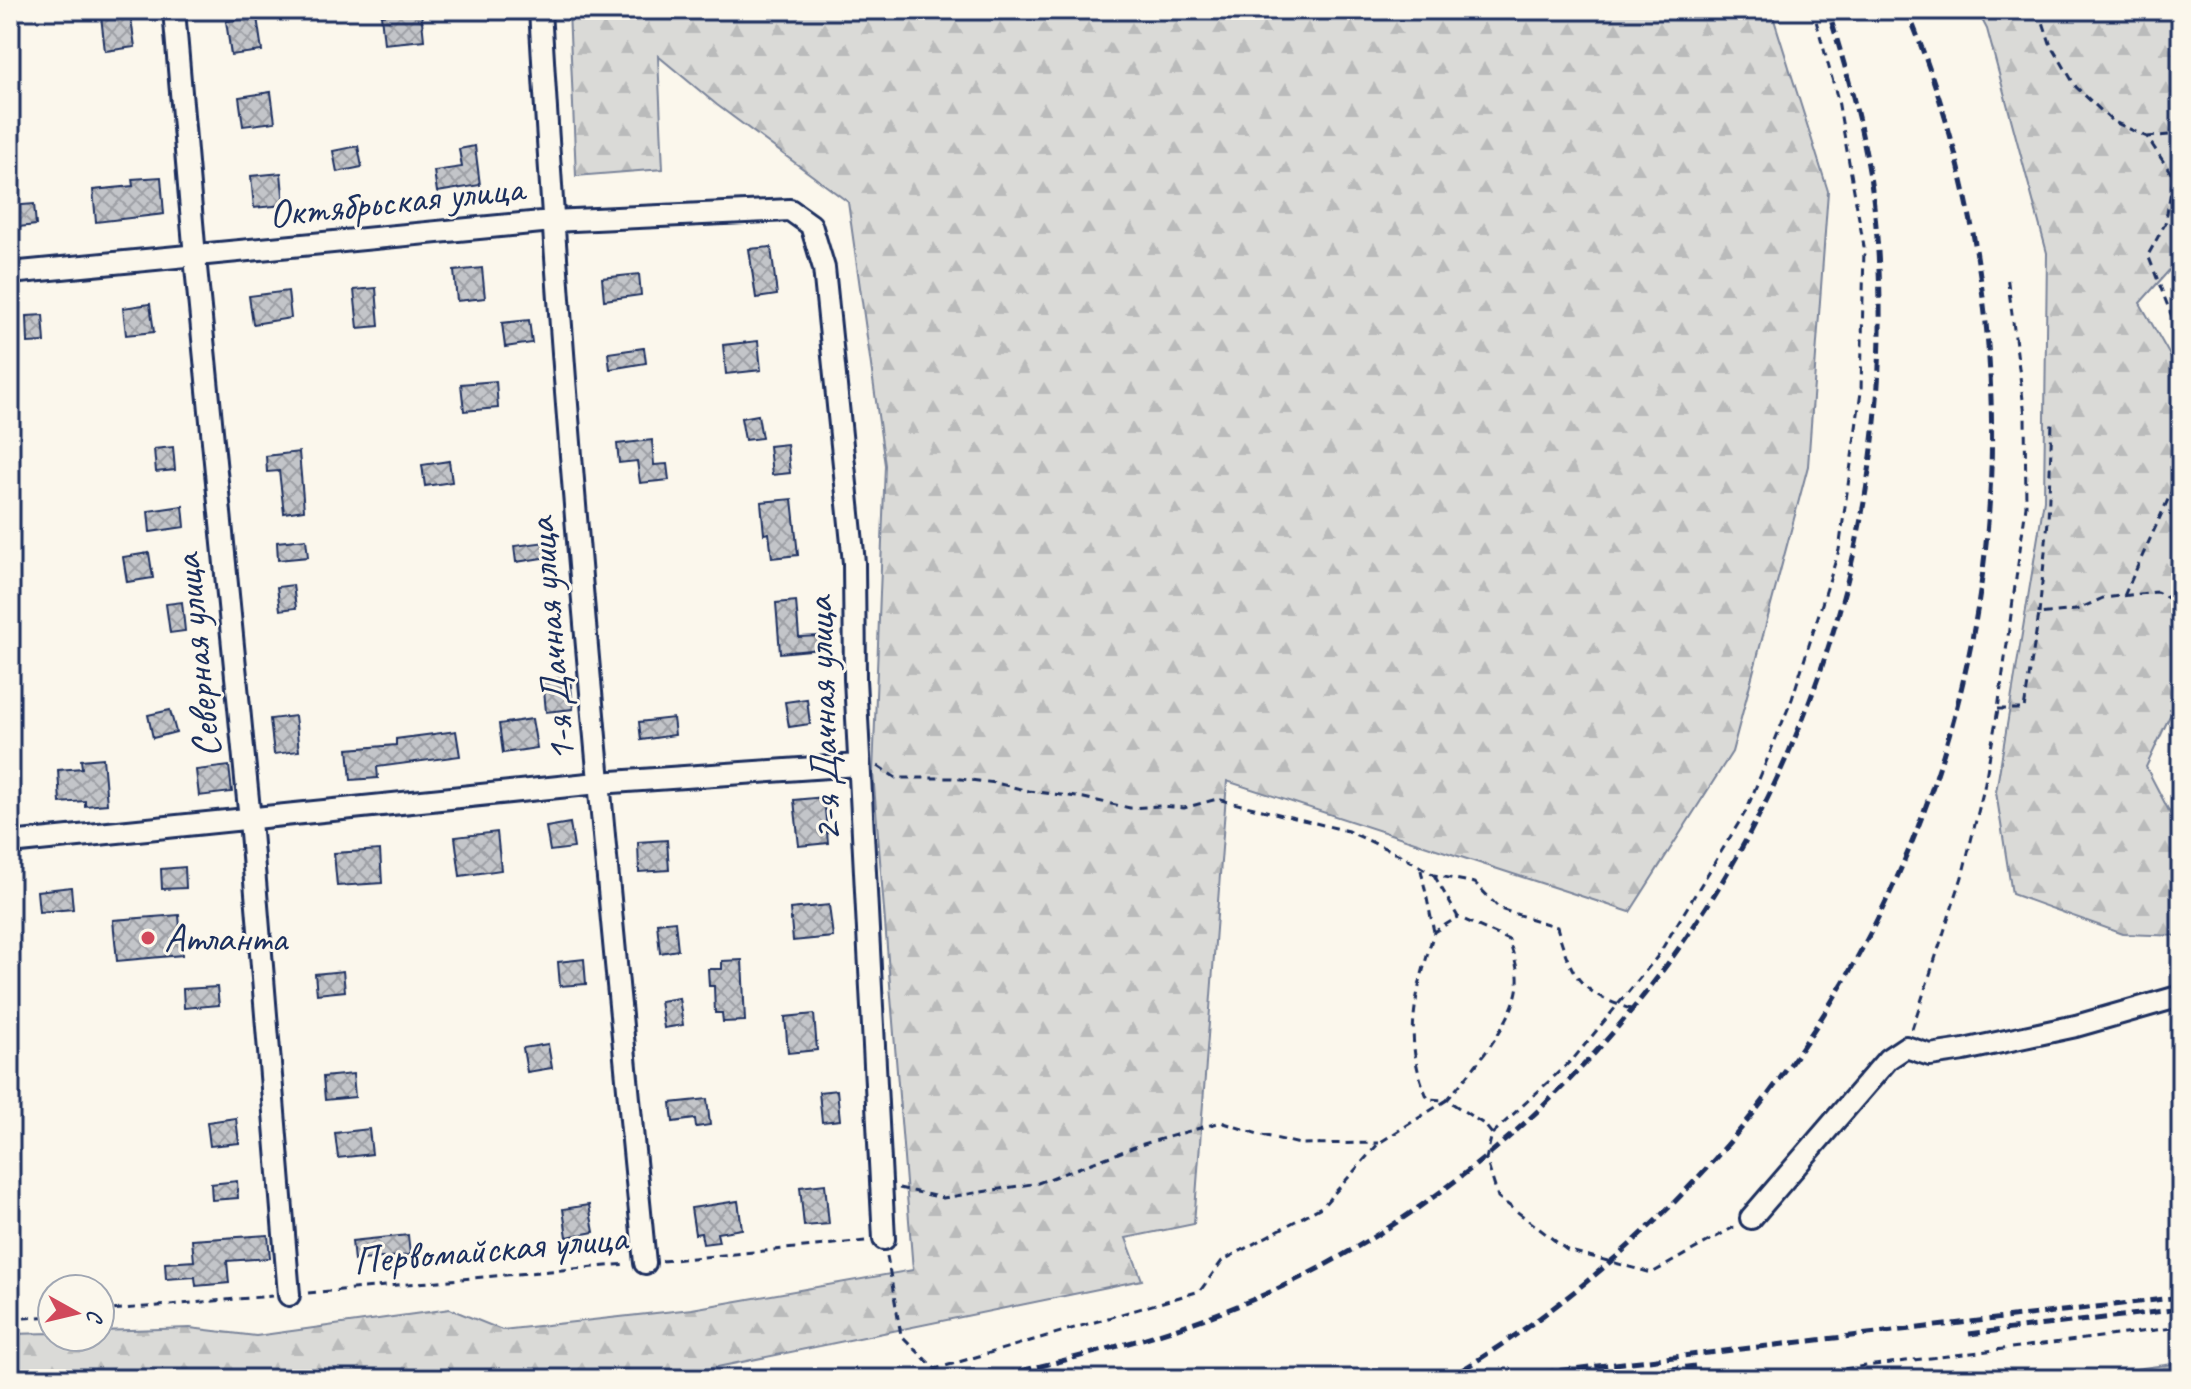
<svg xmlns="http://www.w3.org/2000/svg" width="2191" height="1389" font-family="Caveat,sans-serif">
<defs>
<pattern id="forest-firs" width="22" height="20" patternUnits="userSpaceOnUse" patternTransform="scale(2)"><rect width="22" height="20" fill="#dadad7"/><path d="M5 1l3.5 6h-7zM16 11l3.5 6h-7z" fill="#babbbb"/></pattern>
<pattern id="building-cross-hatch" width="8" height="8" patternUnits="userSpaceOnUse" patternTransform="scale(2)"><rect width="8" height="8" fill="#c3c5c9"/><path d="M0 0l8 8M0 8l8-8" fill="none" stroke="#9ea0a6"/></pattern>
</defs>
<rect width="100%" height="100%" fill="#fbf7ec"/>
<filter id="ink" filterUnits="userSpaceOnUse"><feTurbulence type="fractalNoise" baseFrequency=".0125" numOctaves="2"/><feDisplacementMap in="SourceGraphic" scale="16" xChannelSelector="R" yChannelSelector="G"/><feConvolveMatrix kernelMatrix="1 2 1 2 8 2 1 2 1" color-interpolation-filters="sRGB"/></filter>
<g filter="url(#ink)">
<path fill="url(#forest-firs)" stroke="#7a849a" stroke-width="2" d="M569,10H1771L1828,191L1808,466L1732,752L1630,912L1227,781L1194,1224L1126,1238L1142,1280L659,1379H10V1334L52,1333V1337H100V1331L190,1328L256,1336L450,1309L502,1330L692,1309L913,1270L873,773L885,465L848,202L717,105L658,56L663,169L576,176Z
M1977,10H2181V257L2140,303L2181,375V692L2146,767L2181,834V936L2123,934L2012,894L1996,792L2044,500L2047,253L1987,29Z
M2181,1363V1379H2060Z"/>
<path fill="url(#building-cross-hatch)" stroke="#1b2f5e" stroke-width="2" d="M421,11L424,40L384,44L381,15Z
M130,12L135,47L105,51L101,16Z
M257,17L262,51L231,55L226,21Z
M271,92L275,122L243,126L239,97Z
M358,146L362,167L337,172L333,151Z
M475,146L480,185L437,192L434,171L462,167L459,149Z
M281,173L284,205L254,208L251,176Z
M161,177L164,214L96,222L93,190L133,186L132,179Z
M34,204L36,225L10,228V206Z
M771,247L777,295L756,298L749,249Z
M482,268L485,298L457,301L454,271Z
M639,274L641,295L604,300L602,278Z
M376,288L379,326L358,328L354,290Z
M288,291L291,318L253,324L249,296Z
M150,304L154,332L126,335L123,308Z
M43,315L45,342L28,343L27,316Z
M529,320L532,343L505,347L502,323Z
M758,341L761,370L726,374L723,345Z
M644,348L646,363L610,369L608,353Z
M496,381L498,408L464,411L461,384Z
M758,415L762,438L745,440L741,418Z
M652,440L654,465L667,464L669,480L640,483L637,461L619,463L617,444Z
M787,444L790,473L772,475L769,446Z
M173,447L175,470L156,472L154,449Z
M299,452L304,510L284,513L279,471L267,472L266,456Z
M449,461L452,482L425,486L422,465Z
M792,499L798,555L772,558L769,533L764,534L761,502Z
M183,506L185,527L150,532L148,511Z
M306,539L308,557L278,560L277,542Z
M546,542L549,557L516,562L514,546Z
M149,553L153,578L127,582L123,557Z
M293,585L296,608L280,610L277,587Z
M796,601L799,637L819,636L820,649L780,653L776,603Z
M182,602L185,631L170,633L166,604Z
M570,677L573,709L546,712L543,680Z
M807,699L810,724L789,727L785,702Z
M170,710L176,732L153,738L148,715Z
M295,716L299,751L274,754L270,719Z
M673,718L675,735L641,740L639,722Z
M532,719L537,748L503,753L499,724Z
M456,731L460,756L377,767L378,778L351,780L348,749L396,745V739Z
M103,758L107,804L85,806V801L60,803L58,770L82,768L81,760Z
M229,766L232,792L199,796L196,770Z
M824,797L828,843L799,846L794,800Z
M570,823L574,848L550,851L546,827Z
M497,832L501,870L460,876L455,837Z
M667,840L669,870L639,872L638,842Z
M380,850L382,883L337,886L334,853Z
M185,867L186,888L162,889L161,869Z
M71,887L73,909L39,912L37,891Z
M829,905L833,937L793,941L790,909Z
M179,915L182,955L117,961L113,920Z
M675,921L678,950L660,953L657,923Z
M584,959L586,984L560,986L558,962Z
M742,960L745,1021L723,1022L722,1013H715L714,986H709L708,969H722V961Z
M343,971L345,991L317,994L315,974Z
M217,987L219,1005L184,1008L183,989Z
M679,998L683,1025L664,1028L660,1001Z
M814,1014L817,1050L788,1053L785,1017Z
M548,1044L552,1068L527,1072L523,1048Z
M353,1074L355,1097L325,1100L323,1077Z
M837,1090L840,1120L822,1122L819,1092Z
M707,1099L710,1125L696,1127L695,1119L673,1122L671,1103Z
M236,1118L239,1143L210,1146L207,1122Z
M369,1129L372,1154L338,1158L335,1133Z
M237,1181L238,1198L212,1200L211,1184Z
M825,1184L829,1224L804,1226L800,1187Z
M738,1201L742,1229L717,1233L719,1242L703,1244L701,1233L695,1234L691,1208Z
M589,1205L594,1232L567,1237L563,1209Z
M268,1235L270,1258L227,1261L229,1283L196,1286L195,1277L166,1279L165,1263L194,1261L192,1240Z
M408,1235L410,1255L354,1261L352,1241Z"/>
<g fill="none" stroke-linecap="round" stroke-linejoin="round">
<defs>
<path id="minor" d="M174,10L195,257L250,820L289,1295
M540,10C564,428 604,846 645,1263
M10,273L552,221L790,210L811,225L824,268L854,563L855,679L884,1239
M10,843L598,783L858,765
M1751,1218L1888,1059L1906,1047L1930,1055L1964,1050L2076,1026L2181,996"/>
</defs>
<use href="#minor" stroke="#1b2f5e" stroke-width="26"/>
<path stroke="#1b2f5e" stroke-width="3" stroke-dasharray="8 6" stroke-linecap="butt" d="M2039,10L2050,43L2076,87L2112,121L2147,137L2181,188
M2147,137L2181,134
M2173,180L2165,224L2148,255L2181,340
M2124,596L2181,471
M2039,614L2048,521L2052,422
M1998,709H2024L2039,614L2076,610L2103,598L2157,592L2181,605
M878,766L896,778H952L996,783L1029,791L1084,798L1130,808L1161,806L1184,808L1217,799L1348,831L1402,856L1434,875L1475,883L1500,909L1557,927C1572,979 1580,993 1634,1010
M1421,870L1434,932
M1434,875L1458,917L1509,940C1512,951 1517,964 1518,976C1521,1016 1472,1070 1447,1100L1428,1099C1401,1037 1416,994 1434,932L1458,917
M1912,1029L1962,877L1984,788L1998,709L2026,506L2025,415L2007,275
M1492,1134L1574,1058L1657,957L1746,811L1792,699L1839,550L1861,392L1864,247L1838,100L1813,10
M899,1188L943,1198L1038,1183L1140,1145L1221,1122L1258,1134L1300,1144L1379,1143
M887,1256L901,1335L935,1369L1200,1291L1222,1261L1323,1206L1379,1143L1447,1100L1485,1125L1492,1134L1486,1159L1498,1197L1567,1250L1652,1273L1734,1227
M662,1261L866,1241
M308,1293L627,1264
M100,1311L272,1296
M10,1319L52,1316
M1761,1379L2181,1327"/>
<use href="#minor" stroke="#fbf7ec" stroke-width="20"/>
<path stroke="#1b2f5e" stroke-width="5" stroke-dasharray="12 6" stroke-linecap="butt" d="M1969,1334L2181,1309
M985,1379C1104,1352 1215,1324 1323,1266C1697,1065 1917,636 1875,215C1868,145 1849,78 1828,10
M1447,1379C1923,1097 2118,523 1907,10
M1488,1379L2181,1297
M1596,1379L1695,1366"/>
</g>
</g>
<circle fill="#d1495b" stroke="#fbf7ec" stroke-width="3" cx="148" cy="938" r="8"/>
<g text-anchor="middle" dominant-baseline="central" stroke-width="6" stroke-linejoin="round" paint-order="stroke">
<g font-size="40" fill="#1b2f5e" stroke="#fbf7ec">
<text transform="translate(396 201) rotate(-6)">Октябрьская улица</text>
<text transform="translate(551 640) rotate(-95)">1-я Дачная улица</text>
<text transform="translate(197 656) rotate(-96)">Северная улица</text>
<text transform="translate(823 719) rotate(-92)">2-я Дачная улица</text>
<text transform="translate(490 1249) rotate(-5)">Первомайская улица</text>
</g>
<g font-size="40" fill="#1b2f5e" stroke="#fbf7ec" text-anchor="start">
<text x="164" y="938">Атланта</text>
</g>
</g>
<rect width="2191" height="1389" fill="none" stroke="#fbf7ec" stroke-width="40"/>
<rect x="20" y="20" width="2151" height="1349" fill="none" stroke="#1b2f5e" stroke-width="3" filter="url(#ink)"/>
<g transform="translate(76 1313) rotate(98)"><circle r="38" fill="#fbf7ec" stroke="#a1a7b3" stroke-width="2"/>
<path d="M0-6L14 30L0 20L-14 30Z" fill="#d1495b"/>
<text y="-12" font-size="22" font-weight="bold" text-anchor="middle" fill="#1b2f5e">С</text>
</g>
</svg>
